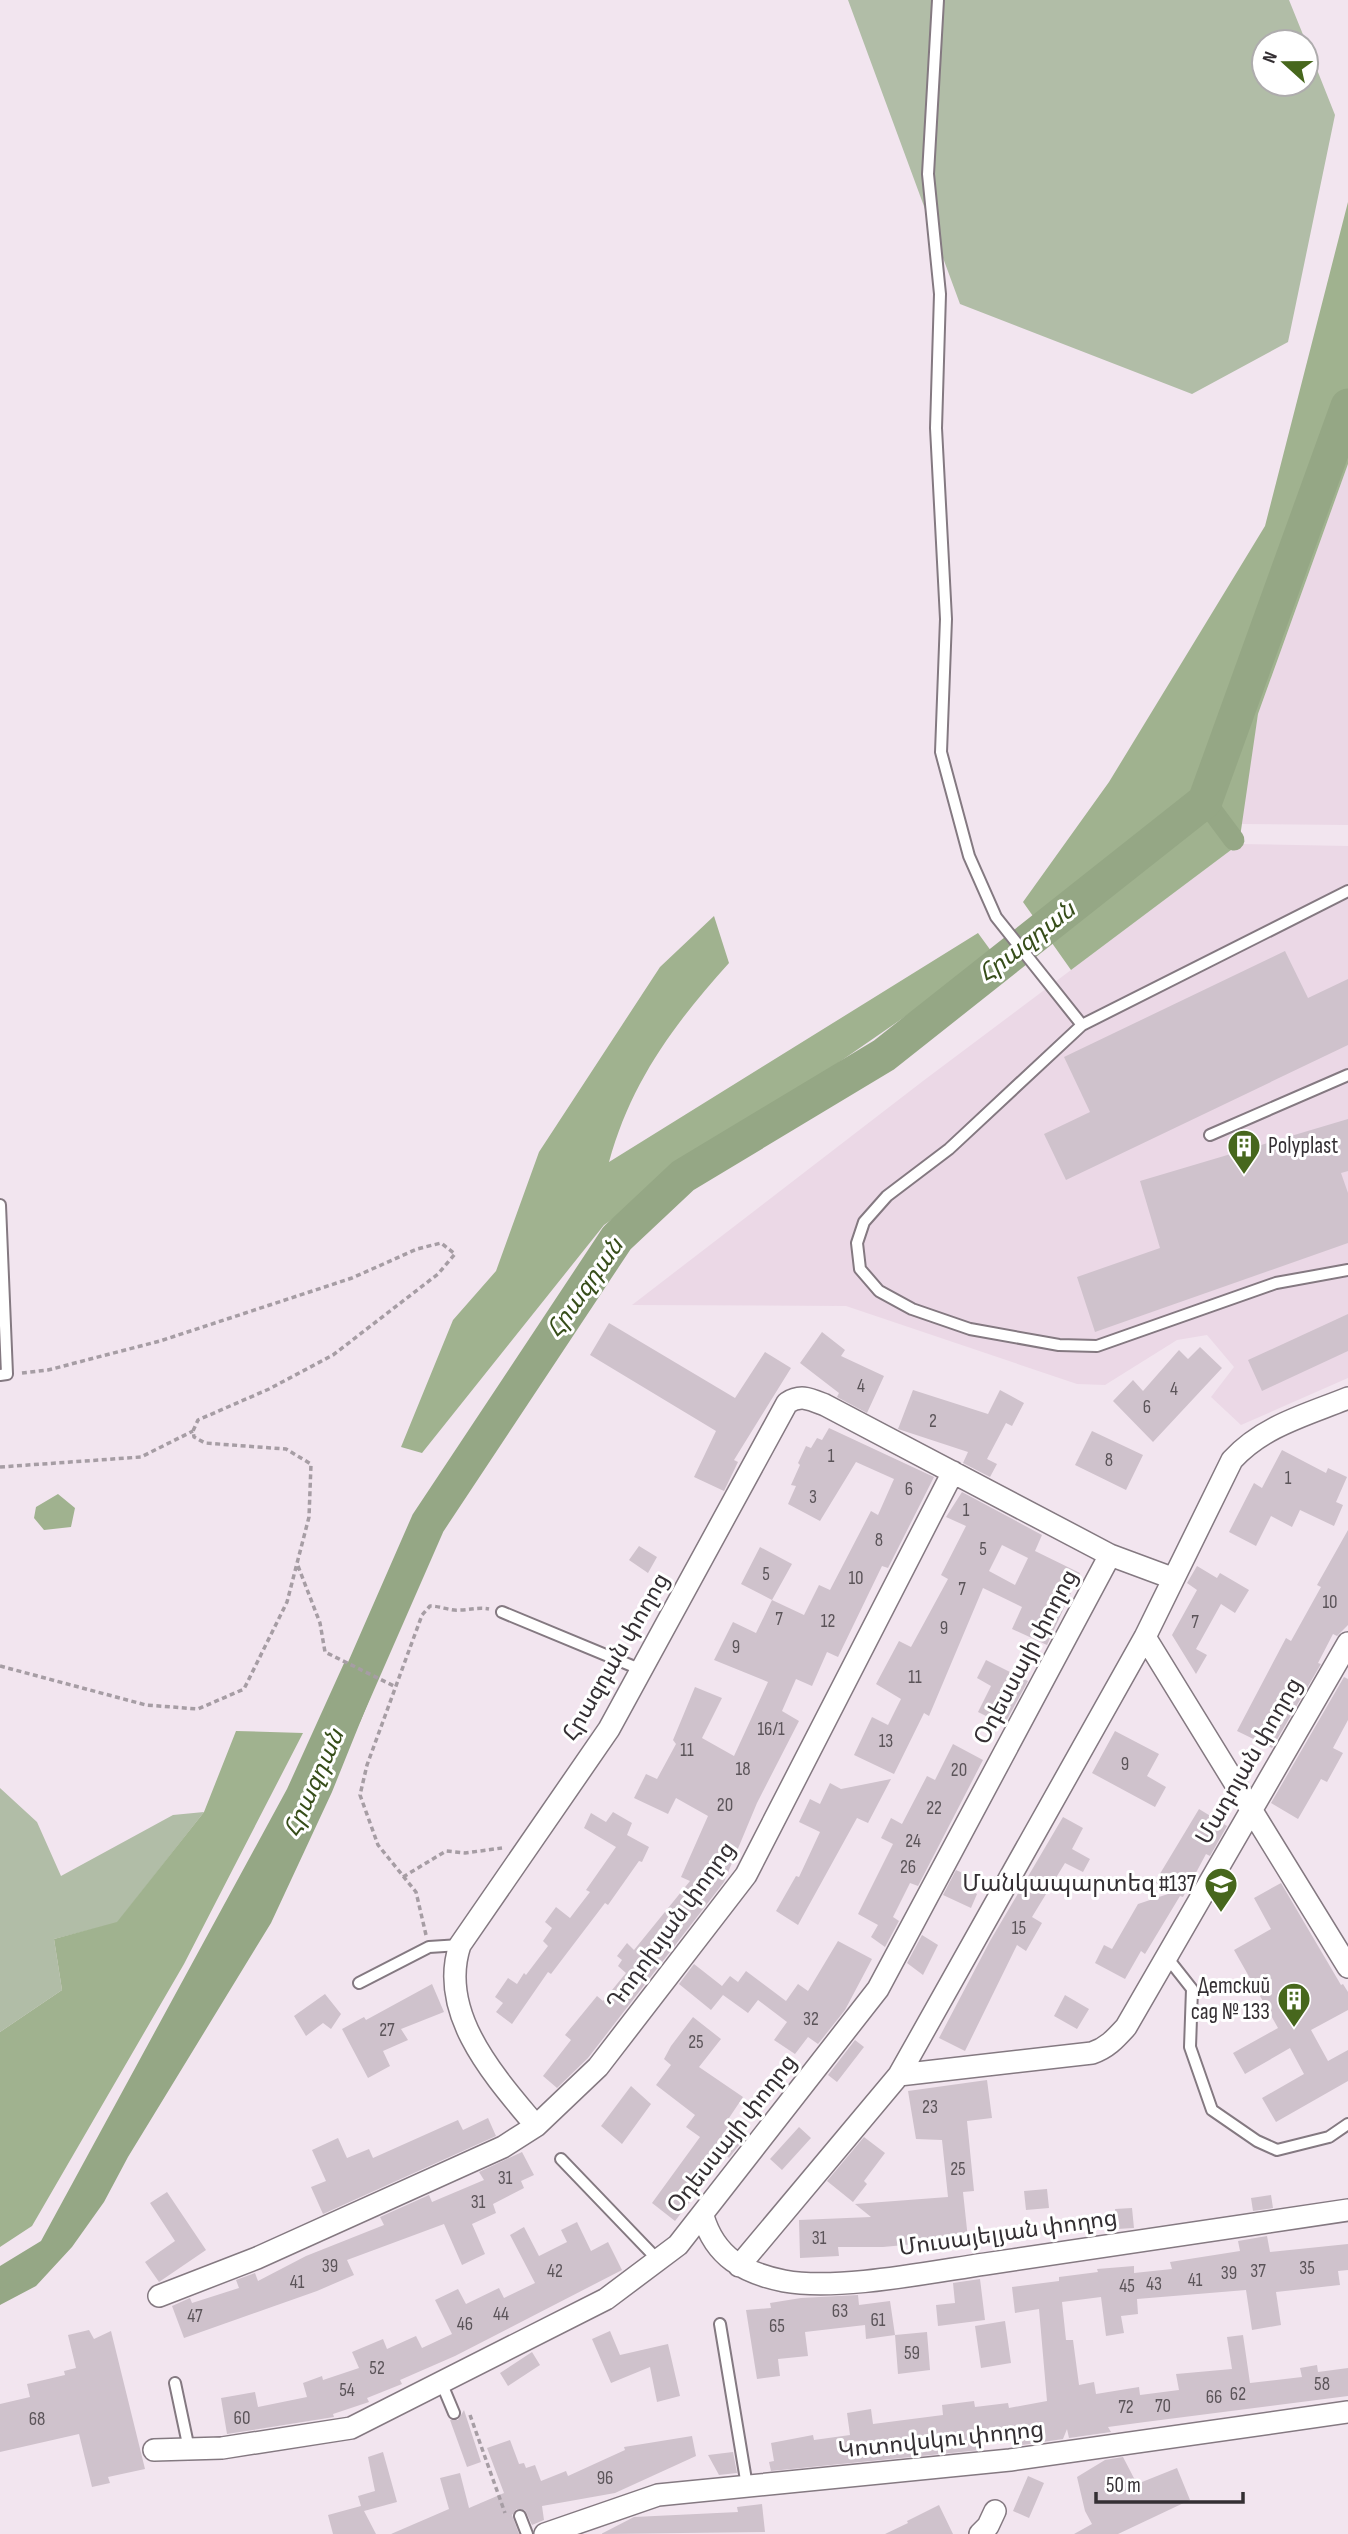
<svg xmlns="http://www.w3.org/2000/svg" width="1348" height="2534" font-family="'Sofia Sans Condensed','Noto Sans Armenian',sans-serif">
<rect width="100%" height="100%" fill="#f2e5ef"/>
<path fill="#ebd8e6" d="M1348,464V825L1240,824L1258,714Z
M1239,844L1348,846V1378L1241,1425L1211,1397L1234,1367L1207,1335L1177,1340L1105,1385L1077,1384L846,1306L632,1305L923,1081Z"/>
<path fill="#b1bda7" d="M848,0H1289L1306,42H1264V84H1306V42L1335,115L1288,342L1192,394L960,304Z
M0,1788L37,1822L61,1876L173,1815L204,1812L117,1923L54,1939L62,1990L0,2032Z"/>
<path fill="#a0b28f" d="M1348,202V464L1258,714L1239,844L1071,970L1023,902L1109,782L1265,526Z
M714,916L729,963C674,1024 631,1082 609,1162L978,933L994,955L604,1225L422,1453L401,1447L453,1320L496,1271L539,1152L660,967Z
M58,1494L75,1508L71,1527L44,1530L34,1518L36,1507Z
M236,1731L303,1733L184,1964L32,2226L0,2247V2032L62,1990L54,1939L117,1922L204,1812Z"/>
<path fill="#95a785" d="M345,1661L378,1678L332,1792L271,1923L128,2157L104,2202L72,2247L36,2286L0,2305V2266L41,2241L287,1789Z"/>
<g fill="none" stroke-linecap="round" stroke-linejoin="round">
<path stroke="#95a785" stroke-width="21" d="M1205,801L1234,840"/>
<path stroke="#95a785" stroke-width="35" d="M344,1715L428,1523L617,1238L683,1176L884,1055L1205,801L1348,406"/>
</g>
<path fill="#cfc2cc" fill-rule="evenodd" d="M1285,951L1308,998L1348,979V1045L1066,1180L1044,1134L1090,1112L1064,1057Z
M1348,1119V1171L1341,1173L1348,1193V1243L1095,1332L1077,1277L1160,1248L1140,1181Z
M1348,1314V1351L1262,1391L1248,1360Z
M609,1323L735,1398L765,1352L791,1368L734,1460L738,1462L724,1491L694,1477L716,1431L590,1355Z
M822,1332L845,1350L841,1356L884,1376L867,1413L837,1397L839,1393L800,1363Z
M1200,1347L1222,1368L1153,1442L1113,1401L1133,1380L1143,1391L1179,1350L1188,1359Z
M913,1390L988,1414L1000,1390L1024,1403L1012,1426L1006,1423L987,1459L997,1464L990,1477L963,1463L968,1452L898,1429Z
M829,1428L934,1477L888,1568L882,1566L838,1657L827,1652L812,1686L796,1679L782,1711L799,1721L757,1803L724,1882L588,2058L557,2088L543,2076L571,2040L565,2035L597,1996L603,2001L626,1973L618,1966L622,1960L617,1956L627,1943L634,1950L690,1881L681,1877L708,1816L676,1798L668,1814L634,1798L646,1774L657,1779L676,1744L673,1740L695,1687L722,1698L702,1738L734,1756L768,1682L714,1660L733,1622L756,1633L772,1600L804,1615L819,1585L830,1590L871,1511L878,1515L894,1479L856,1462L820,1521L788,1504L796,1486L791,1485L800,1465L798,1463L806,1446L811,1448L817,1438L822,1440Z
M1092,1431L1143,1455L1126,1490L1075,1465Z
M1282,1450L1326,1473L1328,1468L1347,1477L1336,1502L1343,1505L1334,1526L1300,1510L1292,1527L1271,1516L1256,1546L1229,1532L1254,1483L1262,1488Z
M962,1492L1042,1535L1035,1551L1080,1573L1047,1645L1012,1629L1022,1607L983,1588L929,1716L924,1713L894,1774L854,1755L872,1717L888,1725L901,1699L876,1684L899,1641L911,1647L948,1579L941,1575L966,1526L946,1517ZM1002,1545L1028,1558L1015,1585L989,1571Z
M1348,1530V1625L1337,1636L1333,1634L1318,1663L1321,1664L1272,1748L1237,1731L1286,1638L1291,1641L1321,1587L1317,1585Z
M639,1546L657,1557L648,1573L629,1560Z
M760,1547L792,1564L772,1600L741,1584Z
M1197,1566L1217,1578L1220,1573L1249,1590L1235,1613L1221,1604L1196,1649L1207,1655L1196,1674L1172,1635L1197,1590L1187,1583Z
M986,1660L1028,1681L1004,1725L978,1712L991,1686L977,1678Z
M1344,1677L1348,1679V1720L1333,1748L1343,1753L1327,1782L1321,1779L1298,1819L1271,1803Z
M1115,1731L1159,1754L1147,1776L1166,1787L1155,1807L1092,1773Z
M953,1744L983,1760L918,1886L910,1883L893,1917L899,1921L885,1947L871,1937L878,1925L858,1914L893,1844L881,1838L891,1818L902,1824L927,1776L935,1780Z
M891,1779L868,1823L857,1818L798,1925L776,1911L796,1876L799,1877L820,1832L799,1822L810,1799L820,1804L830,1783L841,1789Z
M1199,1809L1227,1826L1210,1856L1206,1854L1183,1897L1180,1896L1145,1954L1141,1951L1125,1979L1095,1963L1104,1945L1112,1949L1138,1904L1174,1892L1155,1882Z
M613,1812L632,1823L627,1835L649,1847L642,1862L639,1861L608,1905L605,1903L551,1974L548,1972L512,2024L496,2012L503,2003L495,1997L508,1978L517,1984L524,1973L526,1975L548,1946L543,1941L552,1928L545,1922L556,1907L570,1918L590,1892L586,1890L616,1847L584,1828L591,1813L606,1822Z
M1063,1817L1083,1828L1072,1849L1090,1859L1083,1872L1065,1863L1032,1917L1042,1923L1026,1951L1017,1945L965,2051L939,2038L990,1941Z
M956,1870L967,1875L961,1886L977,1894L971,1908L943,1895Z
M1281,1883L1341,1985L1343,1984L1348,1992V2010L1311,2030L1328,2061L1348,2050V2081L1276,2122L1262,2098L1304,2074L1290,2048L1245,2074L1233,2053L1278,2028L1234,1950L1271,1929L1254,1898Z
M922,1935L938,1945L923,1975L907,1963Z
M838,1941L872,1959L845,2010L818,2044L808,2037L795,2054L774,2040L787,2022L758,2000L748,2013L723,1995L711,2010L679,1984L694,1964L722,1986L730,1976L738,1982L746,1971L786,2001L798,1984L808,1991Z
M432,1984L444,2012L401,2029L408,2040L383,2051L390,2066L368,2078L342,2029L364,2017L366,2020Z
M325,1994L341,2014L331,2029L323,2023L306,2036L294,2016Z
M1065,1995L1089,2009L1077,2029L1054,2016Z
M693,2017L721,2039L699,2067L743,2097L727,2121L747,2135L729,2158L726,2155L675,2221L652,2203L700,2137L686,2127L695,2115L656,2085L671,2065L664,2059L671,2046Z
M855,2040L864,2047L837,2082L828,2075Z
M987,2080L992,2118L967,2121L974,2191L963,2192L968,2239L883,2247H838L839,2256L800,2258L799,2220L871,2217L855,2204L948,2197L942,2140L916,2139L908,2091Z
M631,2086L651,2104L622,2144L601,2126Z
M488,2118L496,2136L323,2214L311,2187L326,2181L312,2150L338,2138L347,2158L369,2149L373,2158L458,2120L463,2130Z
M799,2127L811,2138L782,2170L770,2159Z
M864,2137L885,2153L864,2181L867,2184L853,2202L827,2181Z
M522,2152L534,2175L521,2181L524,2188L493,2204L496,2213L472,2224L485,2254L462,2265L444,2224L347,2260L354,2275L317,2291L184,2338L172,2306L190,2298L192,2303L239,2288L236,2280L255,2273L258,2281L306,2256L384,2225L380,2217L429,2195L432,2202L484,2180L479,2172Z
M1047,2189L1049,2208L1026,2210L1024,2191Z
M167,2192L206,2250L159,2282L145,2262L175,2241L150,2203Z
M1271,2195L1273,2208L1253,2211L1251,2198Z
M1132,2208L1134,2228L1117,2229L1115,2209Z
M577,2222L591,2251L608,2242L622,2270L455,2356L400,2380L402,2384L367,2398L369,2402L333,2414L334,2417L227,2434L221,2398L255,2392L258,2407L307,2397L303,2383L322,2376L323,2380L359,2368L352,2352L383,2339L387,2349L416,2336L422,2348L452,2334L435,2300L458,2289L466,2304L499,2288L504,2298L535,2283L510,2235L524,2227L539,2256L567,2242L561,2230Z
M1267,2236L1270,2252L1348,2244V2270L1338,2271L1340,2285L1276,2292L1281,2325L1252,2330L1246,2290L1137,2299L1138,2314L1121,2316L1124,2333L1106,2336L1101,2297L1062,2302L1066,2340H1073L1079,2385L1094,2382L1096,2394L1139,2387L1140,2395L1179,2390L1176,2374L1232,2369L1227,2337L1243,2335L1250,2383L1302,2377L1300,2368L1317,2365L1318,2372L1348,2368V2396L1145,2422L1108,2427L1111,2432L1069,2438L1067,2429L1063,2439L1016,2446L1014,2439L979,2443L981,2450L771,2471L769,2462L774,2461L771,2443L813,2435L814,2440L850,2435L847,2413L871,2409L873,2424L943,2415L942,2405L974,2401L975,2407L1008,2403L1009,2408L1047,2401L1039,2309L1015,2313L1012,2287L1059,2281V2277L1098,2272L1097,2269L1134,2266V2273L1172,2269L1170,2262L1240,2251L1238,2241Z
M980,2279L985,2320L938,2326L936,2305L955,2303L953,2283Z
M858,2295L859,2305L890,2301L895,2335L866,2339L865,2325L805,2332L808,2356L778,2359L780,2376L757,2379L746,2310L771,2308L770,2303L801,2298Z
M1005,2321L1011,2363L981,2368L975,2326Z
M89,2330L94,2339L111,2331L145,2469L108,2477L110,2483L92,2487L79,2434L0,2452V2404L30,2397L27,2384L65,2375L64,2371L76,2368L68,2335Z
M610,2331L620,2355L668,2344L680,2396L657,2402L650,2367L611,2383L592,2339Z
M927,2332L930,2370L898,2374L895,2335Z
M532,2352L540,2365L508,2386L500,2373Z
M464,2410L481,2462L467,2467L450,2420H458Z
M692,2436L696,2456L615,2493L542,2506L544,2520L532,2525L525,2510L517,2509L512,2515L519,2534H391L449,2509L440,2478L460,2473L469,2508L504,2493L487,2448L510,2440L519,2464L524,2463L526,2468L535,2465L541,2481L566,2471L568,2476L625,2450L624,2447Z
M383,2452L397,2502L364,2511L376,2534H333L328,2515L361,2506L358,2496L375,2491L368,2457Z
M733,2452L737,2473L719,2475L708,2455Z
M1123,2457L1137,2484L1177,2468L1190,2500L1118,2534H1074L1092,2524L1085,2511L1077,2477L1105,2460Z
M1028,2476L1044,2483L1029,2518L1013,2511Z
M762,2504L765,2532L601,2534L634,2517L738,2512L737,2507Z
M939,2505L953,2534H885L908,2523L907,2521Z"/>
<g fill="none" stroke-linecap="round" stroke-linejoin="round">
<defs>
<path id="service" d="M938,0L928,174L940,294L936,428L946,619L941,752L969,856L996,917L1082,1025
M1348,891L1082,1025L949,1149L887,1196L864,1222L857,1243L860,1269L879,1291L912,1309L970,1329L1059,1345L1097,1346L1276,1283L1348,1270
M1210,1135L1348,1075
M0,1205L7,1374L0,1375
M502,1612L642,1670
M1166,1956L1192,1989L1190,2047L1212,2110L1257,2141L1277,2150L1329,2137L1348,2124
M359,1983L429,1947L460,1945
M561,2159L658,2260
M720,2324L747,2486
M441,2382L454,2413
M175,2383L189,2449
M520,2516L527,2534"/>
<path id="minor" d="M1145,1637L1348,1967
M899,2075L1092,2053C1107,2048 1115,2039 1126,2027L1348,1643
M536,2126C496,2078 437,2014 460,1945L609,1729L787,1403C801,1394 810,1399 825,1405L1110,1555L1172,1578
M703,2216C715,2257 744,2273 784,2281C838,2291 930,2272 985,2264C1106,2246 1227,2228 1348,2210
M739,2266L899,2075L1145,1637L1232,1460C1263,1426 1306,1415 1348,1398
M159,2296L257,2258L503,2147L536,2126L598,2067L746,1875L953,1472
M154,2450L222,2448L351,2428L606,2299L678,2245L878,1989L1110,1555
M545,2534L658,2495L1010,2460L1348,2412
M980,2534L988,2526L995,2511"/>
</defs>
<use href="#service" stroke="#847981" stroke-width="14"/>
<use href="#minor" stroke="#847981" stroke-width="24"/>
<path stroke="#a69da4" stroke-width="3.5" stroke-dasharray="5 3.5" stroke-linecap="butt" d="M0,1467L141,1457L193,1431
M298,1566L320,1623L325,1652L396,1687
M0,1666L146,1705L198,1709L244,1689L287,1602L309,1517L311,1464L286,1449L205,1443L194,1437L193,1431L198,1420L269,1389L333,1355L438,1274L455,1254L441,1243L417,1249L352,1278L160,1341L48,1370L22,1373
M403,1877L446,1851L465,1853L502,1848
M426,1935L416,1892L378,1845L360,1795L367,1765L422,1615L430,1606C440,1606 450,1611 459,1610C470,1610 478,1607 489,1609
M470,2415L505,2513"/>
<use href="#service" stroke="#fff" stroke-width="10"/>
<use href="#minor" stroke="#fff" stroke-width="21"/>
</g>
<defs>
<symbol id="building-pin" viewBox="-11 -11 22 30"><path d="M0 17L-7.5 6A9.5 9.5 0 1 1 7.5 6Z" fill="#47671d" stroke="#fff"/><path d="M-4-6H4V6H1V3H-1V6H-4ZM-2.5-4.3h1.7v1.8h-1.7ZM.8-4.3h1.7v1.8H.8ZM-2.5-1h1.7V.8h-1.7ZM.8-1h1.7V.8H.8Z" fill="#fff"/></symbol>
<symbol id="school-pin" viewBox="-11 -11 22 30"><path d="M0 17L-7.5 6A9.5 9.5 0 1 1 7.5 6Z" fill="#47671d" stroke="#fff"/><path d="M0-5L7-2L0 1L-7-2ZM-4 1L0 2.5L4 1V4Q0 6-4 4Z" fill="#fff"/></symbol>
</defs>
<g fill-rule="evenodd">
<use href="#building-pin" x="1225" y="1127" width="38" height="52"/>
<use href="#school-pin" x="1202" y="1865" width="38" height="52"/>
<use href="#building-pin" x="1275" y="1980" width="38" height="52"/>
</g>
<g text-anchor="middle" dominant-baseline="central" stroke-width="6" stroke-linejoin="round" paint-order="stroke">
<g font-size="19" fill="#5b5459">
<text x="861" y="1386">4</text>
<text x="1174" y="1389">4</text>
<text x="1147" y="1407">6</text>
<text x="933" y="1421">2</text>
<text x="831" y="1456">1</text>
<text x="1109" y="1460">8</text>
<text x="1288" y="1478">1</text>
<text x="909" y="1489">6</text>
<text x="813" y="1497">3</text>
<text x="966" y="1510">1</text>
<text x="879" y="1540">8</text>
<text x="983" y="1549">5</text>
<text x="766" y="1574">5</text>
<text x="856" y="1578">10</text>
<text x="962" y="1589">7</text>
<text x="1330" y="1602">10</text>
<text x="779" y="1619">7</text>
<text x="828" y="1621">12</text>
<text x="1195" y="1622">7</text>
<text x="944" y="1628">9</text>
<text x="736" y="1647">9</text>
<text x="915" y="1677">11</text>
<text x="771" y="1729">16/1</text>
<text x="886" y="1741">13</text>
<text x="687" y="1750">11</text>
<text x="1125" y="1764">9</text>
<text x="743" y="1769">18</text>
<text x="959" y="1770">20</text>
<text x="725" y="1805">20</text>
<text x="934" y="1808">22</text>
<text x="913" y="1841">24</text>
<text x="908" y="1867">26</text>
<text x="1019" y="1928">15</text>
<text x="811" y="2019">32</text>
<text x="387" y="2030">27</text>
<text x="696" y="2042">25</text>
<text x="930" y="2107">23</text>
<text x="958" y="2169">25</text>
<text x="505" y="2178">31</text>
<text x="478" y="2202">31</text>
<text x="819" y="2238">31</text>
<text x="330" y="2266">39</text>
<text x="1307" y="2268">35</text>
<text x="555" y="2271">42</text>
<text x="1258" y="2271">37</text>
<text x="1229" y="2273">39</text>
<text x="1195" y="2280">41</text>
<text x="297" y="2282">41</text>
<text x="1154" y="2284">43</text>
<text x="1127" y="2286">45</text>
<text x="840" y="2311">63</text>
<text x="501" y="2314">44</text>
<text x="195" y="2316">47</text>
<text x="878" y="2320">61</text>
<text x="465" y="2324">46</text>
<text x="777" y="2326">65</text>
<text x="912" y="2353">59</text>
<text x="377" y="2368">52</text>
<text x="1322" y="2384">58</text>
<text x="347" y="2390">54</text>
<text x="1238" y="2394">62</text>
<text x="1214" y="2397">66</text>
<text x="1163" y="2406">70</text>
<text x="1126" y="2407">72</text>
<text x="242" y="2418">60</text>
<text x="37" y="2419">68</text>
<text x="605" y="2478">96</text>
</g>
<g font-size="23" fill="#342f33" stroke="#fff" text-anchor="end">
<text x="1268" y="1146" text-anchor="start">Polyplast</text>
<text x="1196" y="1884">Մանկապարտեզ #137</text>
<text x="1270" y="1986">Детский<tspan x="1270" dy="26">сад № 133</tspan></text>
</g>
<g font-size="23" fill="#342f33" stroke="#fff">
<text transform="translate(616 1657) rotate(-60)">Հրազդան փողոց</text>
<text transform="translate(1026 1657) rotate(-62)">Օդեսսայի փողոց</text>
<text transform="translate(1249 1761) rotate(-60)">Մադոյան փողոց</text>
<text transform="translate(671 1926) rotate(-54)">Դոդոխյան փողոց</text>
<text transform="translate(732 2134) rotate(-52)">Օդեսսայի փողոց</text>
<text transform="translate(1008 2233) rotate(-8)">Մուսայելյան փողոց</text>
<text transform="translate(941 2440) rotate(-6)">Կոտովսկու փողոց</text>
</g>
<g font-size="24" font-style="italic" fill="#364d19" stroke="#fff">
<text transform="translate(1027 942) rotate(-38)">Հրազդան</text>
<text transform="translate(585 1288) rotate(-55)">Հրազդան</text>
<text transform="translate(314 1783) rotate(-66)">Հրազդան</text>
</g>
</g>
<g transform="translate(1285 63) rotate(291)"><circle r="33" fill="#ffffff" stroke="#aeacad" stroke-width="2"/>
<path d="M0-5L12 26L0 18L-12 26Z" fill="#47671d"/>
<text y="-10" font-size="19" font-weight="bold" text-anchor="middle" fill="#342f33">N</text>
</g>
<path d="M1096 2492v10h147v-10" fill="none" stroke="#342f33" stroke-width="3.5"/>
<text x="1106" y="2492" font-size="21" fill="#342f33" stroke="#ffffff" stroke-width="5" paint-order="stroke">50 m</text>
</svg>
